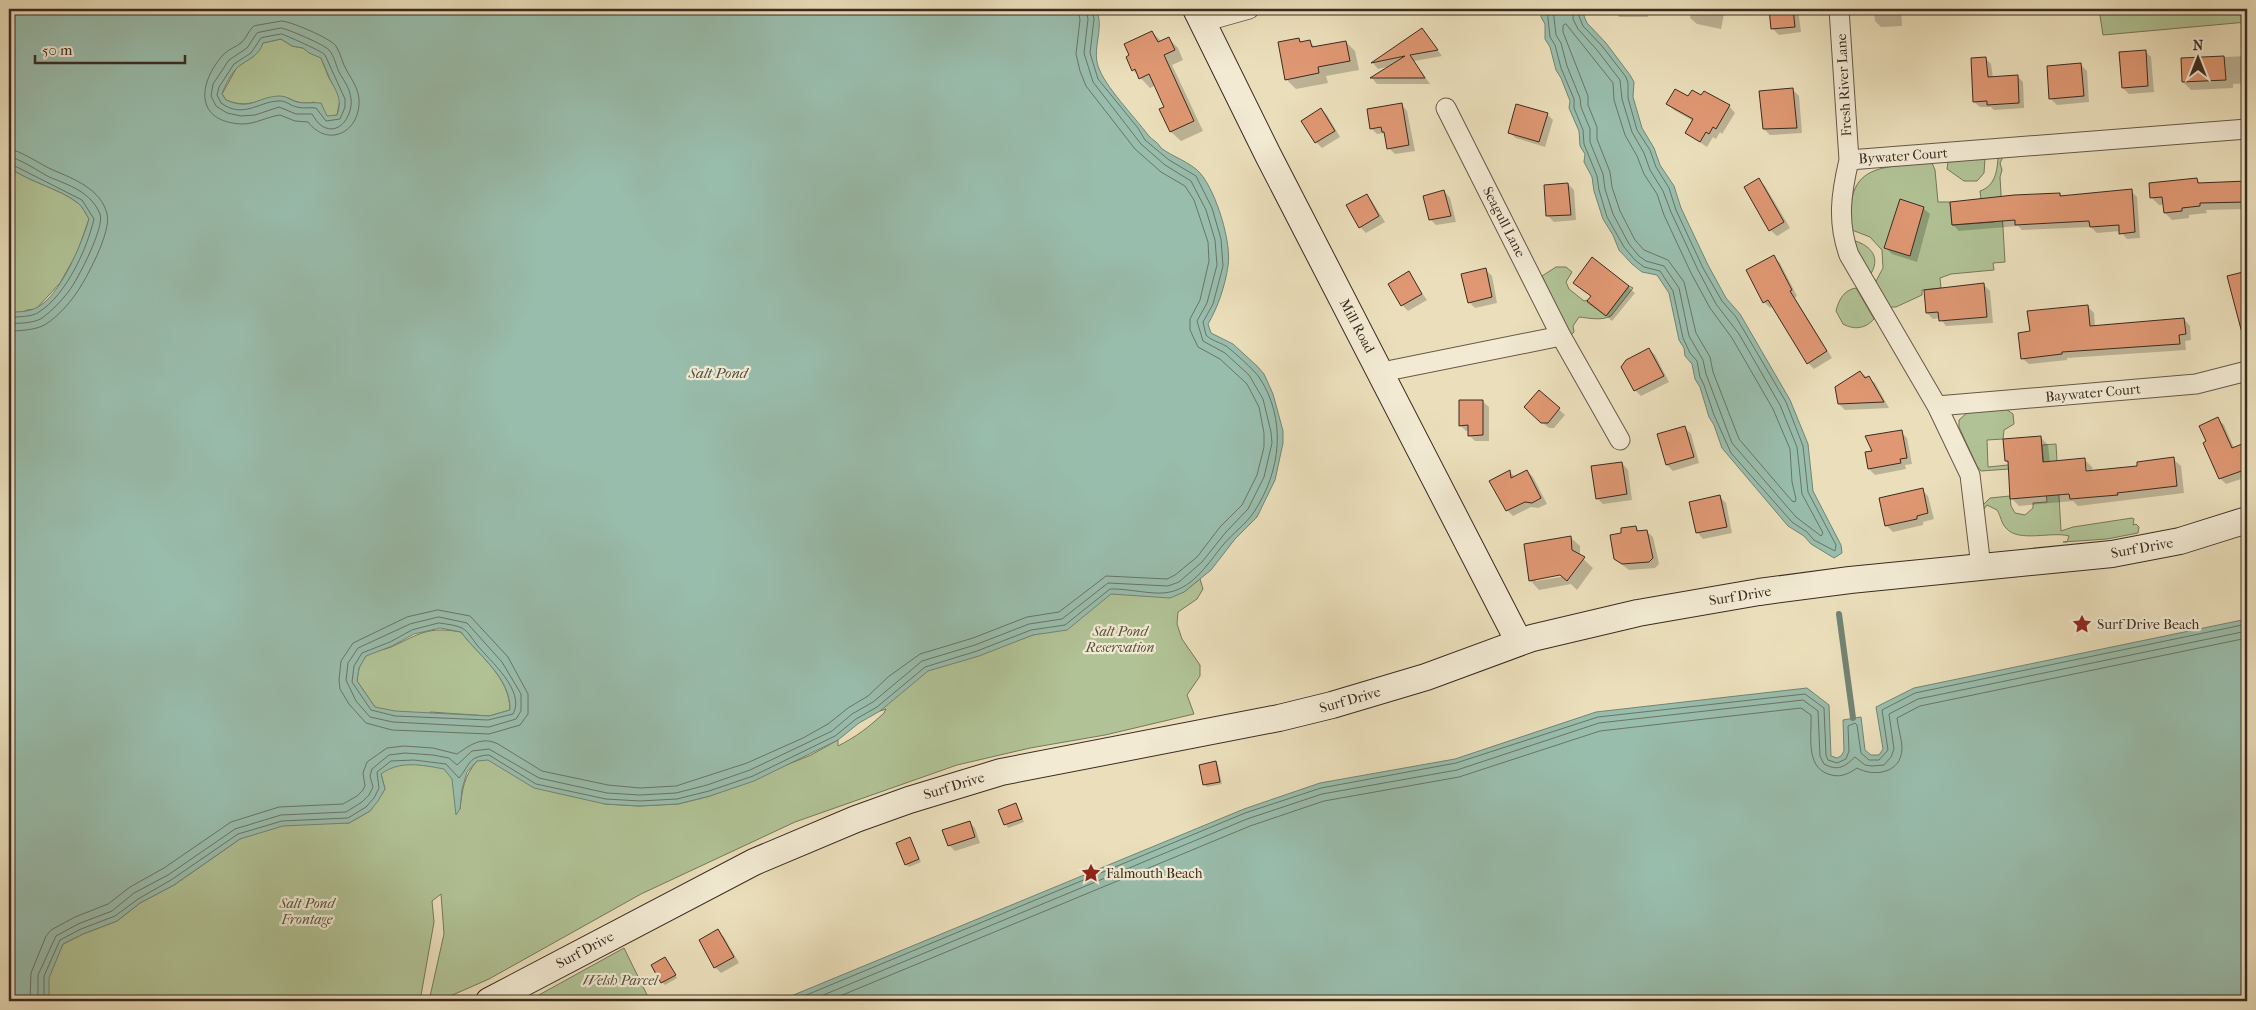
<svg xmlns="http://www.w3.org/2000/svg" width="2256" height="1010" font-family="'IM FELL French Canon',serif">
<rect width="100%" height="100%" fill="#ebdfbb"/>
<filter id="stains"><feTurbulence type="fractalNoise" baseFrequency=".004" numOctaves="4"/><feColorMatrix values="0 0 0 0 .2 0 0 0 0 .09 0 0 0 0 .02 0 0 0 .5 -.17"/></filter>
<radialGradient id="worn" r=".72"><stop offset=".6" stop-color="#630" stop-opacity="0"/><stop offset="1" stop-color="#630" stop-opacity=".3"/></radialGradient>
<path fill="#b1c396" stroke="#76775c" d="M2099,9H2247V22L2103,35Z
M281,39L292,46L303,48L321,58L329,78L338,92L340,100L337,115L327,117L314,102C309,103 303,104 298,102C292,101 289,97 283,97C261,97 250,110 226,100L222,94L237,67L254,56L263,43Z
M2003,157L2000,163L2002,170L2000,177L2005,262L1993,263L1994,270L1951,274L1940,278L1941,288L1922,290V295L1896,307H1888L1875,283L1883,268L1882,250L1870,237L1852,230C1844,164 1879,167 1932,163L1935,170L1938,202H1950L1952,225L1994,222L1981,199L1980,191C1995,186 1997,172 1998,158Z
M1985,158L1984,173L1977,181H1964L1947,169L1948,162Z
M9,167C30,183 57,187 78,203C83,207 86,214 89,219L77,253L60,283L36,309L27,310L9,320Z
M1855,241C1872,246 1881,259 1870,275L1857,250Z
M1556,267H1566L1572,272L1566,282L1569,289L1584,301L1588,300L1587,302L1606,316L1629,286L1633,288L1611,316C1601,321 1589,318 1579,317L1573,326L1574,332L1570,336L1542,276Z
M1856,288L1874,319C1865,329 1854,330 1843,324L1836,311C1839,299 1844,290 1856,288Z
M2006,409L2013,414L2014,424L2004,430L2003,439L1987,440L1988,467L2008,465L2009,469L1981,471L1977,466L1959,427V420L1968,412Z
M2056,444L2061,531L2073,527L2132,518L2134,519L2133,525L2136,524L2139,527L2138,533L2107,539L2063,542H2067L2069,536C2052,531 2018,543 2006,528C2001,523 2001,516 1997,510L1987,505L1984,509L1983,505L1990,498L2010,496L2011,506L2015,513L2025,515L2033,508V503L2047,502L2042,445Z
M1200,579L1203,589L1197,599L1178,612L1177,624L1182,639L1200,665V676L1187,695L1194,714L1105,735L1030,748L957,765L795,822L641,894L489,979L439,1001H429L444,934L441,894L432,901L434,922L420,1001H36L63,944L83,934L117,921L140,903L174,885L240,839L247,836L263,822L349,823L370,811L385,789L381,774L375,707L357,681C358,673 359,663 366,656C371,651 384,650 391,647C420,634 427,626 461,632C479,656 510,677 510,710L489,716L430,712L453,777L460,809C462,790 464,776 477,761L468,748L605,804L639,806L678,804L710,796L811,755L838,740V746C856,737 869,727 884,713L886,709L880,711L919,673L1036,634L1113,585L1184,592Z
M624,948L650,1001H528Z"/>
<path fill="#99bdac" stroke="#738374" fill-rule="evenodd" d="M9,9H1096C1105,27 1092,47 1098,66C1105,87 1134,116 1148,135C1152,140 1158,142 1161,148C1173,157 1190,162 1200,173C1216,191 1232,243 1228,266C1225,286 1218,307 1208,324L1211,333L1233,344L1257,366L1264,374L1273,394L1283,431V443L1275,480L1257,517L1235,539L1211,570L1184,592L1170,598L1111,594L1067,630L1033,635L979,656L928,671L880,711L859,723L838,740L754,781L710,796L678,804L639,806L605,804L534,788L488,760L477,761L467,772L462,789L460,809L456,815L452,779L444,769C422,765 400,760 381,774L385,789L378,801L370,811L349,823L283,826L240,839L174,885L140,903L117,921L83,934L63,944L49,978V1001H9V312C16,312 29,312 36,308C60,297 82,243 89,219C86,214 83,207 78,203C57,187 30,183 9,167ZM281,39L292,46L303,48L309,53L321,58C324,64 326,71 329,77C336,92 343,98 337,115L327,116L321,103C313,102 304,104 297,102C290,100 287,96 279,96C256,97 252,111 226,100L222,94C224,87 232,72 238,67C248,59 259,56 263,43ZM440,628L461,632C479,656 511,678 510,710L489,716L395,711L375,707L357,681L359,668L366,656L392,646L414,634Z
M1542,9H1585L1584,16L1587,23L1606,43L1630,75L1634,82L1633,97L1642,128L1654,148L1660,165L1674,186L1681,208L1708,265L1726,298L1740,314L1790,400L1808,444L1813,491L1841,545L1842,553L1834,558L1811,544L1804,536L1788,526L1722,448L1714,425L1709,417L1700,387L1695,379L1692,364L1685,356L1684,348L1679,340L1669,293L1657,275L1642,272L1632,264L1619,250L1613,235L1603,219L1594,191L1592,177L1584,162L1585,154L1580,146L1579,131L1569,108L1570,101L1561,78L1556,70L1550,47L1545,39V24L1541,17Z
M2247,619V1001H779L1244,809L1320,783L1455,759L1596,712L1807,688L1829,705L1831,756L1837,758L1841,756L1844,751L1843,720L1861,717L1865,750L1871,755H1879L1883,749L1876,707L1914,688Z"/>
<path fill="#0003" fill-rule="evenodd" d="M1613,9H1648V17H1619Z
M1692,9H1725L1721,29L1697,24L1690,18Z
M1770,9H1798L1801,32L1779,35L1772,28Z
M1874,9H1901L1902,26L1881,27L1875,21Z
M1422,29L1442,56L1414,61L1430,84H1377L1372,78L1391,66L1378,69L1373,63Z
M1152,32L1162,42L1169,39L1178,48L1183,60L1172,65L1203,131L1181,141L1171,132L1161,110L1166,107L1156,85L1150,88L1133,70Z
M1299,39L1302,43L1310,42L1316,48L1346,42L1355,51L1359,70L1326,76L1328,83L1296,89L1286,79Z
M2145,51L2151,57L2154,92L2129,94L2123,88Z
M2247,56V83L2233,84V88L2191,90L2183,82L2182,59Z
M1985,58L1991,64L1993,78L2018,77L2023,82L2024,108L1994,110L1991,107H1980L1974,102Z
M2081,65L2087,71L2089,102L2057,105L2051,99L2048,67Z
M1793,90L1799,96L1802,133L1770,135L1764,129Z
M1688,98L1729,106L1735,113L1722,134L1720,132L1716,139L1713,137L1707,147L1686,133L1693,121L1674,110L1668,104Z
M1401,104L1407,111L1415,151L1395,154L1389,148L1385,133L1377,134L1371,128Z
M1321,109L1327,115L1340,137L1322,148L1316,142Z
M1547,114L1553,120L1545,147L1516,138L1509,132Z
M1759,180L1765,186L1790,228L1777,236L1770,230Z
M2197,180L2201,184L2247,182V212L2244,209L2206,210L2207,213L2189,215V218L2172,220L2165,213L2164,205H2159L2152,198Z
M1568,184L1574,190L1576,220L1554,222L1548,216Z
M1444,191L1450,198L1456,222L1436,225L1430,219Z
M2131,191L2137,197L2140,238L2127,239L2120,231L2097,233L2091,227L2022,230L2018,226L1959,231L1953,225L1951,203L2060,194L2063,197Z
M1366,195L1372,201L1385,222L1366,233L1360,227Z
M1923,208L1930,214L1917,262L1892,254L1886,248Z
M1773,256L1780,263L1797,296L1795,298L1832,358L1814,369L1808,363L1773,306L1770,308L1764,302Z
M1486,270L1492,276L1497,303L1475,308L1469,302Z
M2247,272V322L2245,323L2229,277Z
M1408,273L1427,300L1408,311L1402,305Z
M1984,285L1990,291L1993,323L1946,326L1940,318L1933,319L1927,313Z
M1628,287L1635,293L1612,321L1589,301L1592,297L1581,289Z
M2088,307L2094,313L2095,327L2184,319L2190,326L2191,340L2185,341L2186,350L2067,358V360L2029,364L2022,358L2031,333Z
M1649,349L1655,355L1669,382L1641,396L1635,390Z
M1860,372L1875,383L1889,408L1845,410L1839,404Z
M1539,392L1565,415L1554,428H1549L1531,413Z
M1482,401L1489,407V441H1475L1469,435V431H1466L1460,425Z
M2218,419L2224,425L2234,448L2247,443V477L2226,484L2220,478L2208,442Z
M1684,427L1691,434L1699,463L1673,471L1667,465L1658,435Z
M1901,432L1907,438L1912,464L1905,465L1906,469L1875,475L1869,469L1874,452Z
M2040,437L2048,445L2050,463L2085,460L2092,467L2093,472L2139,468L2173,459L2181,466L2184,493L2078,506L2073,501L2019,506L2011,498L2009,464L2006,461Z
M1622,463L1628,470L1632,500L1603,504L1597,498Z
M1509,471L1515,477L1527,471L1533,477L1547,504L1538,508L1531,507L1513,516L1507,510Z
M1922,490L1928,496L1934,519L1923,522V525L1893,532L1887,526L1881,499Z
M1720,497L1726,503L1732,533L1703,539L1697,532Z
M1636,527L1640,532L1646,531L1653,537L1659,564L1655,568L1629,570L1615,559Z
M1570,537L1580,546V556L1593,568L1577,590L1571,584L1539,590L1530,580ZM1566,573L1567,576L1536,581V578Z
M1215,763L1218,765L1222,784L1207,787L1204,784Z
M1016,805L1024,822L1008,828L1000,811Z
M969,822L975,828L980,843L955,851L949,845Z
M910,838L921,862L909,867L906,864Z
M718,931L724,937L739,963L721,973L715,967Z
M665,958L677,978L665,985L662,982Z"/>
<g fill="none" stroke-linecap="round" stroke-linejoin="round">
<path stroke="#6a7466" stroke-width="1" d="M1547,9L1550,37L1555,45L1561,68L1574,99V108L1583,130L1584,144L1597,176L1599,190L1607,217L1624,247L1635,260L1644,267L1660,271L1673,291L1683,338L1690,353L1697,361L1700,377L1704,385L1714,415L1731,453L1792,522L1807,532L1814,540L1835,551L1836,545L1808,492L1803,446L1786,402L1736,317L1722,301L1703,268L1676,210L1669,188L1656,167L1650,150L1637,130L1628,98V83L1626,77L1602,46L1583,26L1579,16L1580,9
M1553,9L1556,35L1561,43L1567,66L1580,98L1581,107L1590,129V142L1603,174L1605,189L1613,214L1629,244L1639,256L1646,261L1664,266L1679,288L1689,336L1703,360L1706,374L1732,443L1796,517L1821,536L1823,533L1802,494L1797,447L1780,405L1739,334L1716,304L1698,270L1671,212L1663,191L1650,170L1644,153L1632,132L1622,99L1620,80L1597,50L1578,29L1573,19V9
M282,21C292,22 330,38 336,46C341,54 342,63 347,71C352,80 358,88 359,99C361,131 329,149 308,122L295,121L280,115C266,117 256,124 242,124C194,122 198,83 223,55C228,49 237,47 242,42C247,37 248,31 254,26Z
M1566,24L1613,83L1614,100L1625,135L1637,156L1644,174L1657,194L1664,215L1691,273L1710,308L1732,338L1773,409L1790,449L1792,482L1796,499L1795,502L1792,501L1739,439L1713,372L1710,357L1696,333L1684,282L1668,260L1644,250L1635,240L1620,211L1612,187L1610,172L1597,139V127L1588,105V96L1563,32V26Z
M281,28C288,29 325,45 329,50C335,57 336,67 340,74C345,82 350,89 351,99C353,114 340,137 322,126C317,123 315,118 312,114H296L279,107L255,115L241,116L227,113L216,106L211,96L213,84L229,60L247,48L257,33Z
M282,34C289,37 322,51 325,55L345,99V107L340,119L326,121L316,108C310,107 303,109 297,107C290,106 286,100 278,101C258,102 243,119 221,103L217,95L219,87L234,64L251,53L261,38Z
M9,149C20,150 41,165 53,170C74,179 101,189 107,214C112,231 86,280 75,295C68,305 57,317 46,324C37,330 19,331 9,331
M9,157C17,157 40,172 49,177C69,185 91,192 100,214C105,227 78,279 69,291C62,300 52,311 42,318C35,323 18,324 9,323
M9,163L82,200L94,219C87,249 66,295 39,312C33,317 17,317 9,317
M438,610L470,616L508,657L528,694V714L520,725L489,734L392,730L366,723L349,704L340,689L339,680L341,661L353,643L407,617Z
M439,617L467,623L502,662L521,694V711L516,719L489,727L393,722L370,717L356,701L346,680L348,663L358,648L410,624Z
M439,623C446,624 456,625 462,628C468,631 473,640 477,645C490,661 526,691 513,714L488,720L395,716L371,710L352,682L354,666L362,653L390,642L412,630Z
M30,1001L31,973L46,936L51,930L75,917L108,904L130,887L164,868L231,822L279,807L343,804L357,796L363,790L365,786L363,773L367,762L387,748L404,746L433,748L457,754C470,745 482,736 498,744L542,771L608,785L640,788L676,786L747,763L803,738L828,724L848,708L868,696L888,677L920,654L973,638L1027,617L1059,612L1106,576L1167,579L1175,575L1197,557L1220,527L1242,505L1257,475L1264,447V433L1259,407L1247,384L1220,359L1198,347L1190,330V319L1200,300L1209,261L1208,242L1194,200L1185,186L1161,172L1135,149L1086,86L1080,71L1076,54L1080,20L1078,9
M38,1001V975L56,936L78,924L112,911L134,893L168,875L235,829L281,815L346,812L362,802L369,795L373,787L370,776L372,769L389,755L405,753L433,755L449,758L457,765L472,751L489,749L539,778L607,793L640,795L676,793L707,785L750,770L832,731L852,714L873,702L922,661L975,645L1029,624L1062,619L1108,583L1168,586L1179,582L1202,562L1226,532L1248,509L1264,477L1272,443L1271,432L1263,399L1249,375L1225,353L1203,341L1197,321L1207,303L1217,265L1215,240L1206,210L1191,181L1165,165L1141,144L1093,82L1084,53L1088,19L1086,9
M44,1001V976L60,940L81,929L115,916L138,899L171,880L238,834L282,821L348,818L366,807L374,798L379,788L377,772L391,761L414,760L446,764L459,778C470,765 468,756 489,755L536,784L606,799L640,801L677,799L709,791L753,776L835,736L856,719L877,707L925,667L977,651L1031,630L1065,625L1110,589C1127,588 1155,596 1170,592C1194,587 1209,562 1223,545C1232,534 1246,524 1254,512C1281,471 1287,419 1259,377C1255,371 1232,350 1226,346C1219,342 1212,341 1206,335L1203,322L1213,304L1223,266L1221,239L1212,208L1196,176L1169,160L1145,140L1138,128L1098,79L1090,53L1094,19L1092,9
M792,1001L1245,813L1321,788L1456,763L1598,717L1805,694L1824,708L1826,755L1828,760L1837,763L1846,759L1849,751L1848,726L1855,723L1857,725L1861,753L1869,760H1879L1888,750L1882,710L1915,693L2247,624
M809,1001L1247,819L1322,794L1457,770L1599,723L1803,700L1818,711L1820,756L1824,764C1839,772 1845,766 1855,757L1865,765L1872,766L1884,765L1891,757L1894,749L1889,714L1918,699L2247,631
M828,1001L1250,826L1324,801L1459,777L1600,731L1801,708L1811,715C1812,734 1805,766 1828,774C1839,778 1847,775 1857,768C1873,777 1901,774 1902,749C1902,739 1898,728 1897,718L1920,706L2247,638"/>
<path stroke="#738374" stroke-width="6" d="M1839,614L1853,718"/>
</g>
<path fill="#df9873" stroke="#3b2b21" d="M1769,9H1793L1795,27L1771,29Z
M1422,28L1438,50L1410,55L1425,78H1370L1405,56L1371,63Z
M1152,31L1158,42L1169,37L1175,50L1164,55L1194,121L1170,132L1159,109L1164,107L1149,74L1139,79L1135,69L1132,71L1126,57L1129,55L1124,44Z
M1299,38L1300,42L1310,40L1312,47L1346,41L1350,61L1318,67L1319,73L1285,80L1278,42Z
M2146,50L2148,86L2122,88L2119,52Z
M2224,56L2226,80L2182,82L2181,58Z
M1986,57L1988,77L2018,75L2019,103L1987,105V101L1973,102L1971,58Z
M2081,63L2084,96L2049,99L2047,66Z
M1793,88L1797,128L1763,129L1759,91Z
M1675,89L1688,96L1692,90L1701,95L1704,91L1730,105L1716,129L1713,127L1709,134L1706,132L1700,142L1685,133L1693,119L1666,104Z
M1402,103L1409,145L1387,149L1384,132H1382L1381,127L1370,129L1367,109Z
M1516,104L1548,113L1539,142L1508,133Z
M1321,108L1335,131L1315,143L1301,121Z
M1759,178L1784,222L1769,231L1744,187Z
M2197,178L2198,183L2247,181V202L2200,203V206L2182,208V211L2164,213L2162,197L2150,198L2149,183Z
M1568,183L1571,215L1546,216L1544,185Z
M2132,189L2135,232L2119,234V225L2090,227L2089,221L2015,225V220L1952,225L1950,202L2014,195L2060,193V196Z
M1444,190L1451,216L1429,220L1423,196Z
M1367,194L1379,216L1359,228L1346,205Z
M1900,199L1924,207L1910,256L1884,248Z
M1774,255L1792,290L1790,291L1827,351L1807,364L1768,300L1763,303L1746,270Z
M1592,257L1629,286L1606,316L1587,301L1591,296L1573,283Z
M1486,268L1492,297L1468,303L1461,274Z
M1409,271L1422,294L1401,306L1388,284Z
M2247,271V332L2242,333L2227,276Z
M1984,283L1987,317L1939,321L1938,312L1926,313L1924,290Z
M2088,305L2090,326L2184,318L2186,334L2179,335L2180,344L2062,352V354L2021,359L2018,333L2030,331L2027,311Z
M1649,348L1664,376L1634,391L1621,367L1626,360Z
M1860,371L1865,378L1869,376L1884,402L1838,404L1835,387Z
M1539,390L1560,408L1548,423H1541L1524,407Z
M1459,400H1483V435L1468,436V425L1459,426Z
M2218,417L2232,448L2247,442V469L2219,479L2203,443L2206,441L2199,426Z
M1685,426L1694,457L1666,465L1657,434Z
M1902,430L1907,458L1900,459L1901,463L1868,469L1865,452L1872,451L1865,436Z
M2041,436L2043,462L2085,458L2086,471L2137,466V462L2174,457L2177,486L2117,493L2118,495L2070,499L2069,494L2010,499L2008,461H2005L2003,439Z
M1622,462L1627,494L1596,499L1591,466Z
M1510,470L1511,478L1527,470L1541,498L1532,503L1525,502L1506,511L1489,481Z
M1923,488L1928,513L1917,516V519L1885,526L1879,498Z
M1720,495L1727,527L1696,533L1689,502Z
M1636,526L1637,531L1647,530L1653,558L1649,562L1622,564L1614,559L1610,535L1621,533V528Z
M1571,536L1572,550L1585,557L1567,581L1560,575L1529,581L1524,544Z
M1216,761L1220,782L1203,785L1199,765Z
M1016,803L1022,819L1004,825L998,810Z
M970,821L975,837L948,846L942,830Z
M910,837L919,859L905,865L896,843Z
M718,929L734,957L714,968L699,940Z
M665,957L676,975L661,983L651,965Z"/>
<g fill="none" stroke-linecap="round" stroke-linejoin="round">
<defs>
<path id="street" d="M1839,9L1849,160
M1203,22L1249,9
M1446,108L1561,336L1620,440
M1382,372L1561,336
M1937,406L2196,384L2247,371
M1981,567L1970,475L1937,406L1849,255C1837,222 1841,194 1849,160L2247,129"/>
<path id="secondary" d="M1196,9L1268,155L1519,642
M489,1001L754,862L856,819L909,800L1001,772L1279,718L1332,705L1426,677L1532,638L1638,613L1759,592L1850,580L2112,554L2180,541L2247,520"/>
</defs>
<use href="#street" stroke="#675848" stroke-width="21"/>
<use href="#secondary" stroke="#3b2b21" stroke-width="28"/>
<use href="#street" stroke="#f2ead3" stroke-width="19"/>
<use href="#secondary" stroke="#f2ead3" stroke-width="26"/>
</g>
<defs>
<symbol id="sight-bare" viewBox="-9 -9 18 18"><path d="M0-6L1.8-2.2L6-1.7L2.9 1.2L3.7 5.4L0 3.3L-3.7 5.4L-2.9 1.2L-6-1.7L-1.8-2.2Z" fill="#8f2418" stroke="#f2ead3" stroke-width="2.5" paint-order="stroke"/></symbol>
</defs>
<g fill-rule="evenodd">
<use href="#sight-bare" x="2068" y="610" width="28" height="28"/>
<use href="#sight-bare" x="1077" y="859" width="28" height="28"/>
</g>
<g text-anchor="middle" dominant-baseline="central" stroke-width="4.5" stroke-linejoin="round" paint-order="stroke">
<g font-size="14" fill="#3b2b21" stroke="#f2ead3">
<text transform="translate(1844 85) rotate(-93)">Fresh River Lane</text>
<text transform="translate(1903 156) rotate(-4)">Bywater Court</text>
<text transform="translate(1504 222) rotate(63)">Seagull Lane</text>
<text transform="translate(1357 326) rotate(62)">Mill Road</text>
<text transform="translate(2093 393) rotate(-5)">Baywater Court</text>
<text transform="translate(2142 548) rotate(-10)">Surf Drive</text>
<text transform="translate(1740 596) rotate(-9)">Surf Drive</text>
<text transform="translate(1350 700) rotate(-16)">Surf Drive</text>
<text transform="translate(954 786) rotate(-17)">Surf Drive</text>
<text transform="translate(585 950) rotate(-28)">Surf Drive</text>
</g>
<g font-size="14" fill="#3b2b21" stroke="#f2ead3" text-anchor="start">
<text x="2097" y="624">Surf Drive Beach</text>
<text x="1106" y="873">Falmouth Beach</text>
</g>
<g font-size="14" font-style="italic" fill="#58513e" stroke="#f2ead3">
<text x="1120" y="631">Salt Pond<tspan x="1120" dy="16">Reservation</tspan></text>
<text x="307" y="903">Salt Pond<tspan x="307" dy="16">Frontage</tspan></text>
<text x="620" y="980">Welsh Parcel</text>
</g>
<g font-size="15" font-style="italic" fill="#525044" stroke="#f2ead3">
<text x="718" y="373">Salt Pond</text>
</g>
</g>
<rect width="2256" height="1010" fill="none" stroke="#ebdfbb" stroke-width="30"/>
<rect x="10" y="10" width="2236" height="990" fill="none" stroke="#3b2b21" stroke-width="2.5"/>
<rect x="15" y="15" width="2226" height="980" fill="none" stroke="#3b2b21"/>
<g transform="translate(2198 58)" stroke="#f2ead3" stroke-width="4" paint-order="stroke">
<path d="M0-4L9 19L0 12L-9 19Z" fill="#3b2b21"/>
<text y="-8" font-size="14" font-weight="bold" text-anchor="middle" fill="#3b2b21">N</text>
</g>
<path d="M35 55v8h150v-8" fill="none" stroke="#3b2b21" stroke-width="2.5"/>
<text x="42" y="55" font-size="15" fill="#3b2b21" stroke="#f2ead3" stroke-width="4" paint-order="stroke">50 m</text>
<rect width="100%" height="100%" filter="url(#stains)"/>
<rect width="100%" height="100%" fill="url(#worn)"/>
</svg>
